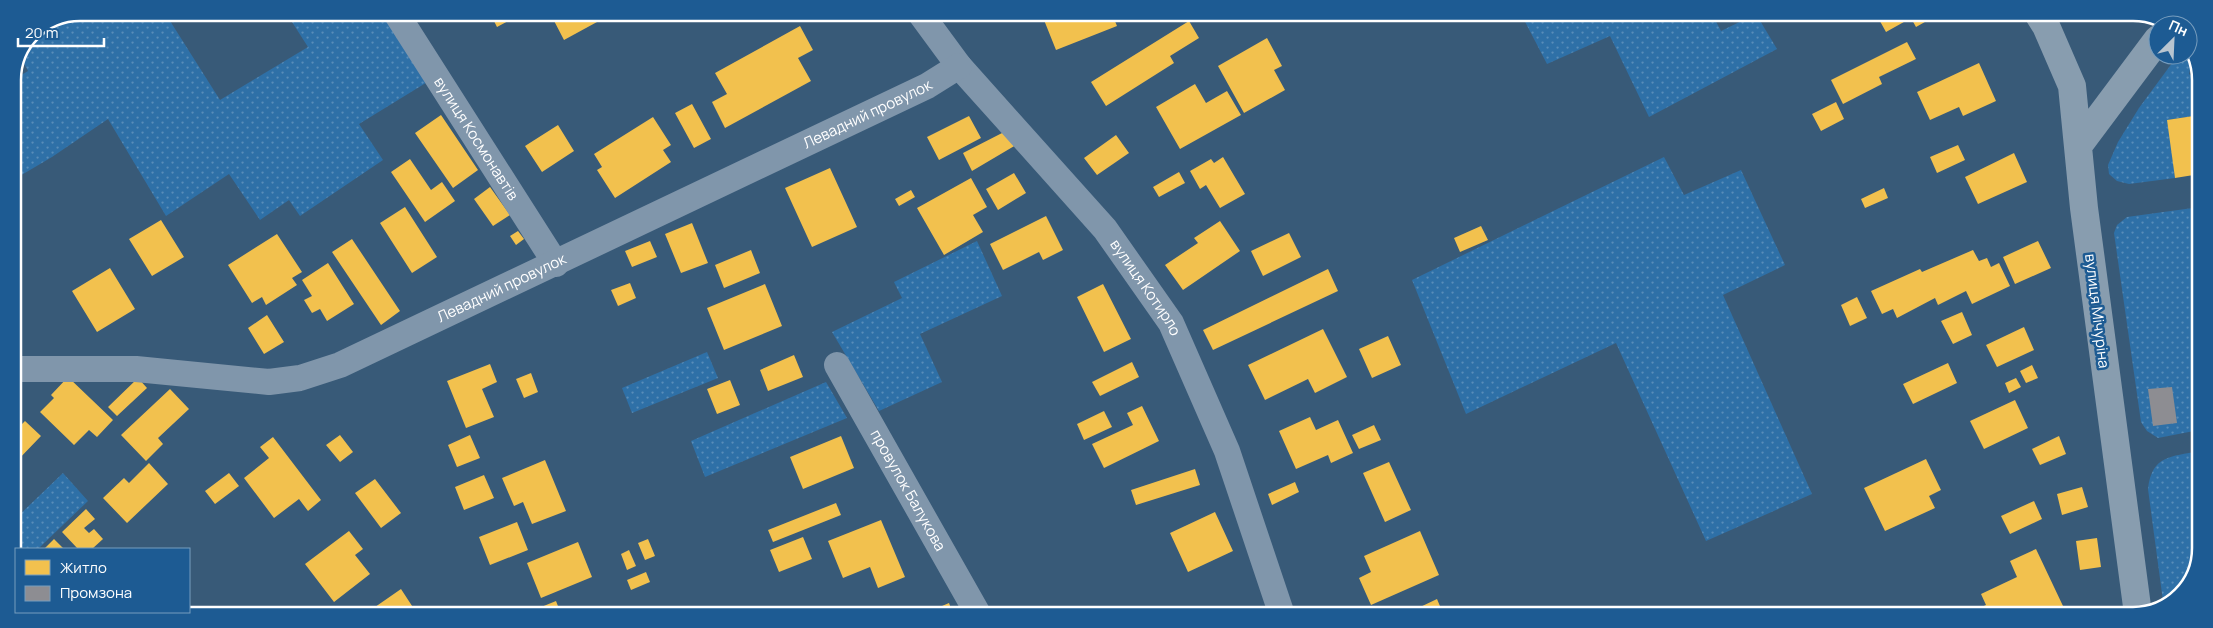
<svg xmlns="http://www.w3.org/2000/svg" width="2213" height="628" font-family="Manrope,sans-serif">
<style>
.grass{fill:url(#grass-dots)}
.homes{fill:#f2c14e}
.industry{fill:#8d8d92}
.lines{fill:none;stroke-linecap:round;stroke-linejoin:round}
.street{stroke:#8096ab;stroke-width:26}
.secondary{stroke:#889daf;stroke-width:28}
.labels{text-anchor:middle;stroke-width:5;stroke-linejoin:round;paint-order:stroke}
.street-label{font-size:15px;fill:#fff;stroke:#1d5b93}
.rim{fill:none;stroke:#fff;stroke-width:2.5}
</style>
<defs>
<pattern id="grass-dots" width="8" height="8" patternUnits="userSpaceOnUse" patternTransform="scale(1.25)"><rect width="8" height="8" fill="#2e70a7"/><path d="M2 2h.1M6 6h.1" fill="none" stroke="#588db9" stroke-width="1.8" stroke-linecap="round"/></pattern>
</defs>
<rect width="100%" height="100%" fill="#385a78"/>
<path class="grass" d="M80 13H165L220 100 308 47 292 22 310 13H386L429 81 359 124 383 160 300 216 289 200 260 220 229 174 166 216 108 119 52 157 13 180V80L28 71 21 58 32 32 52 24 54 27Z
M1521 14H1712L1721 31 1756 14 1777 49 1649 117 1610 36 1547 64Z
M2188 45 2193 57 2189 74 2195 79 2200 81V115L2168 120 2175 178 2129 184 2117 181 2109 174 2108 165 2118 142 2139 108 2178 55H2188Z
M1664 157 1684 195 1741 170 1785 265 1723 295 1812 494 1706 541 1616 343 1466 414 1412 280Z
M2200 207 2199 289 2191 291 2199 348V430L2158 438 2147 431 2141 422 2114 233 2117 225 2127 217Z
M977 241 1002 296 920 334 942 382 879 411 832 332 902 298 894 282Z
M707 352 718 378 632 413 622 388Z
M826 382 847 418 705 477 691 441Z
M2199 451 2198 565 2175 600 2163 601 2148 489C2152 455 2171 457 2199 451Z
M63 473 88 501 38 549H16V562L13 553V521Z"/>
<path class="homes" d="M490 13H523L497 27Z
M555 13H592L597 22 564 40 551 15Z
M733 13H748L736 20Z
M1060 14H1112L1117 26 1056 50 1044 20Z
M1876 14H1939L1916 27 1911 18 1886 32Z
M1189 21 1199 38 1170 56 1174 63 1106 106 1091 82Z
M800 26 813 50 798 58 811 81 725 128 712 102 727 94 715 73Z
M1267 38 1282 66 1274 70 1285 90 1244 113 1218 66Z
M1907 42 1916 59 1879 77 1882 84 1843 104 1831 80Z
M1979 63 1996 101 1963 116 1959 107 1930 120 1917 92Z
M1195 84 1206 103 1227 91 1241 115 1180 149 1156 107Z
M1836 102 1844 119 1821 131 1812 114Z
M692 104 711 139 694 148 675 113Z
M441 115 478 170 453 188 415 133Z
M2200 115V174L2175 178 2167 120Z
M969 116 981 138 939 160 927 137Z
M653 117 671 145 663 150 671 162 615 198 597 170 602 167 594 154Z
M558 125 574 151 542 172 525 146Z
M1004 132 1016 145 972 171 963 153Z
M1116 135 1129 153 1097 175 1084 158Z
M1958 145 1965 160 1937 173 1930 157Z
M2014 153 2027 182 1978 204 1965 177Z
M1223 157 1245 194 1220 208 1206 185 1200 189 1190 171 1211 159 1214 163Z
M410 159 431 190 442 182 455 201 425 222 391 172Z
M830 168 857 227 812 247 785 188Z
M1179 172 1185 183 1159 197 1153 187Z
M1014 173 1026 193 998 210 986 189Z
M971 178 987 207 973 215 983 232 944 255 917 208Z
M490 187 510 215 493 226 474 199Z
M1884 188 1888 198 1865 208 1861 199Z
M911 190 915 197 899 206 895 199Z
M405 207 437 257 412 273 380 223Z
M1046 216 1063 250 1043 260 1039 252 1003 270 990 244Z
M161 220 184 257 152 276 129 239Z
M1220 221 1240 251 1183 290 1165 265 1198 243 1194 238Z
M692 223 708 263 681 273 665 234Z
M1481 226 1488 240 1460 252 1454 238Z
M518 231 524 239 516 245 510 236Z
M1289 233 1301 257 1263 276 1251 251Z
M277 234 302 272 292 278 297 285 266 305 262 297 252 303 228 265Z
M352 239 400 311 381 325 332 252Z
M650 241 657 257 632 267 625 251Z
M2038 241 2051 268 2015 284 2003 257Z
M751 250 760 273 724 288 715 265Z
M1973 250 1979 261 1987 258 1991 267 1999 263 2010 286 1972 304 1966 291 1938 305 1935 298 1897 318 1893 309 1882 314 1871 291 1920 269 1922 272Z
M328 263 354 304 327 321 320 309 312 313 304 300 312 296 302 280Z
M110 268 135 309 97 332 72 291Z
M1328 269 1338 291 1213 350 1203 330Z
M630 283 636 298 618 306 611 290Z
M765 284 782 326 724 350 707 308Z
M1103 284 1131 339 1104 352 1077 297Z
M1857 297 1867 318 1850 326 1841 305Z
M1962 312 1972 335 1953 344 1941 321Z
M267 315 284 342 264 354 248 328Z
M2024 327 2034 350 1997 367 1986 345Z
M1323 329 1347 377 1315 393 1308 379 1265 400 1248 365Z
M1388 336 1401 365 1372 378 1359 349Z
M794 355 803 377 768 391 760 370Z
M1132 362 1139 377 1100 396 1092 382Z
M1948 363 1957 383 1913 404 1903 384Z
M490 364 497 382 482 389 494 417 466 428 447 381Z
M2032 365 2038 378 2026 383 2020 371Z
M531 373 538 392 524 398 516 379Z
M68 377 113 420 97 437 89 430 74 445 40 412 54 398 51 395Z
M138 378 147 388 117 416 108 407Z
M2016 378 2021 387 2009 393 2005 383Z
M730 380 740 405 717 414 707 389Z
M170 389 189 409 158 438 163 444 146 461 121 435Z
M2015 400 2028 428 1984 449 1970 421Z
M1142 406 1159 441 1104 468 1092 444 1133 425 1127 413Z
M1104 411 1112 427 1084 440 1077 424Z
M1310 417 1316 430 1338 420 1353 453 1331 463 1328 455 1296 469 1279 431Z
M25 421 41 436 15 463 13 460V433Z
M1374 425 1381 440 1359 449 1352 435Z
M340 435 353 452 340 462 326 445Z
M470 435 480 458 457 467 448 445Z
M841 436 854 468 803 489 790 457Z
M2059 436 2066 454 2040 465 2032 449Z
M273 437 321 500 308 511 299 499 274 518 244 478 269 458 260 447Z
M1926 459 1941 490 1929 496 1935 508 1885 531 1864 488Z
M545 460 566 511 532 524 523 502 514 506 502 478Z
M1389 462 1411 510 1385 522 1363 473Z
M149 463 168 484 127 523 103 498 124 478 129 483Z
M1195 469 1200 485 1136 505 1131 490Z
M229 473 239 486 215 504 205 491Z
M484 475 494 498 464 510 455 487Z
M375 479 401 513 381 528 355 493Z
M1295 482 1299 492 1272 505 1268 494Z
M2082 487 2088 507 2062 515 2057 494Z
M2034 501 2042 519 2010 534 2001 516Z
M836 503 841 515 773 542 768 530Z
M86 509 95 519 84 528 89 533 94 529 103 539 92 549H78L62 532Z
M1215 512 1233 551 1188 572 1170 533Z
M881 520 905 577 878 588 870 567 843 578 828 541Z
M517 522 528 550 490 565 479 537Z
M349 531 363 549 355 555 370 574 334 602 305 564Z
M1420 531 1439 575 1371 605 1359 578 1371 572 1364 556Z
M803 537 812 559 779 572 770 550Z
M2097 538 2101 567 2080 570 2076 541Z
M54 539 64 549H44Z
M648 539 655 556 645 560 638 543Z
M578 542 592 577 541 598 527 563Z
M2036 549 2063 606 2043 615H1975L1973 611 1986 605 1981 594 2017 577 2010 561Z
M629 550 636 566 627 570 621 554Z
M646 572 650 582 631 590 627 580Z
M401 589 416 612 413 614H365Z
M1437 599 1442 611 1433 615H1418L1416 609Z
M556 601 561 614H524Z
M949 603 953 614H929L928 612Z"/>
<path class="industry" d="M2172 387 2177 423 2153 426 2148 389Z"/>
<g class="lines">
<g class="street">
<path id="s1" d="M396 13 556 264"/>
<path id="s2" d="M920 13 959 66 1105 229 1171 323 1227 451 1282 615"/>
<path id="s3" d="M837 365 978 614"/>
<path id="s4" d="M13 369H136L269 382 300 378 340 365 927 86 959 66"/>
</g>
<path class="secondary" d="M2039 15 2046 26 2072 86 2084 208 2138 614
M2078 146 2158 39"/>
</g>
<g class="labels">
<g class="street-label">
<text dy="5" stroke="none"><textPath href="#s4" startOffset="914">Левадний провулок</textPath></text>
<text dy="5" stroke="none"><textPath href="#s1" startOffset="149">вулиця Космонавтів</textPath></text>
<text dy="5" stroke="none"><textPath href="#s2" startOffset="356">вулиця Котирло</textPath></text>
<text dy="5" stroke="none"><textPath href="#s4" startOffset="509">Левадний провулок</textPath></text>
<text transform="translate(2097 311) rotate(83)" y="5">вулиця Мічуріна</text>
<text dy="5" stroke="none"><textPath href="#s3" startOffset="144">провулок Балукова</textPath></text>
</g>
</g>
<path d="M0 0H2213V628H0ZM80 21H2133A59 59 0 0 1 2192 80V548A59 59 0 0 1 2133 607H80A59 59 0 0 1 21 548V80A59 59 0 0 1 80 21Z" fill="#1d5b93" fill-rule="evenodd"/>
<path class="rim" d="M80 21H2133A59 59 0 0 1 2192 80V548A59 59 0 0 1 2133 607H80A59 59 0 0 1 21 548V80A59 59 0 0 1 80 21Z"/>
<rect x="15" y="548" width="175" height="65" fill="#1d5b93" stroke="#779dbe"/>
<rect x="25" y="560" width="25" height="15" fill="#f2c14e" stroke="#779dbe"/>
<text x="60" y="573" font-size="15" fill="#ffffff">Житло</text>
<rect x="25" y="586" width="25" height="15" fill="#8d8d92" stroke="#779dbe"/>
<text x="60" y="598" font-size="15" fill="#ffffff">Промзона</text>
<g transform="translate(2173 40) rotate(24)"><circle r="24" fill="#1d5b93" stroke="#779dbe"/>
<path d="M0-4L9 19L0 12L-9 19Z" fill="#b9c5d0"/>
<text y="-8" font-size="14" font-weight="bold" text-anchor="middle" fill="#ffffff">Пн</text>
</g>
<path d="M18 38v8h86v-8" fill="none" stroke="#ffffff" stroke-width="2.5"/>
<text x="25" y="38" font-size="15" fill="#ffffff" stroke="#1d5b93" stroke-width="4" paint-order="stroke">20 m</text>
</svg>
